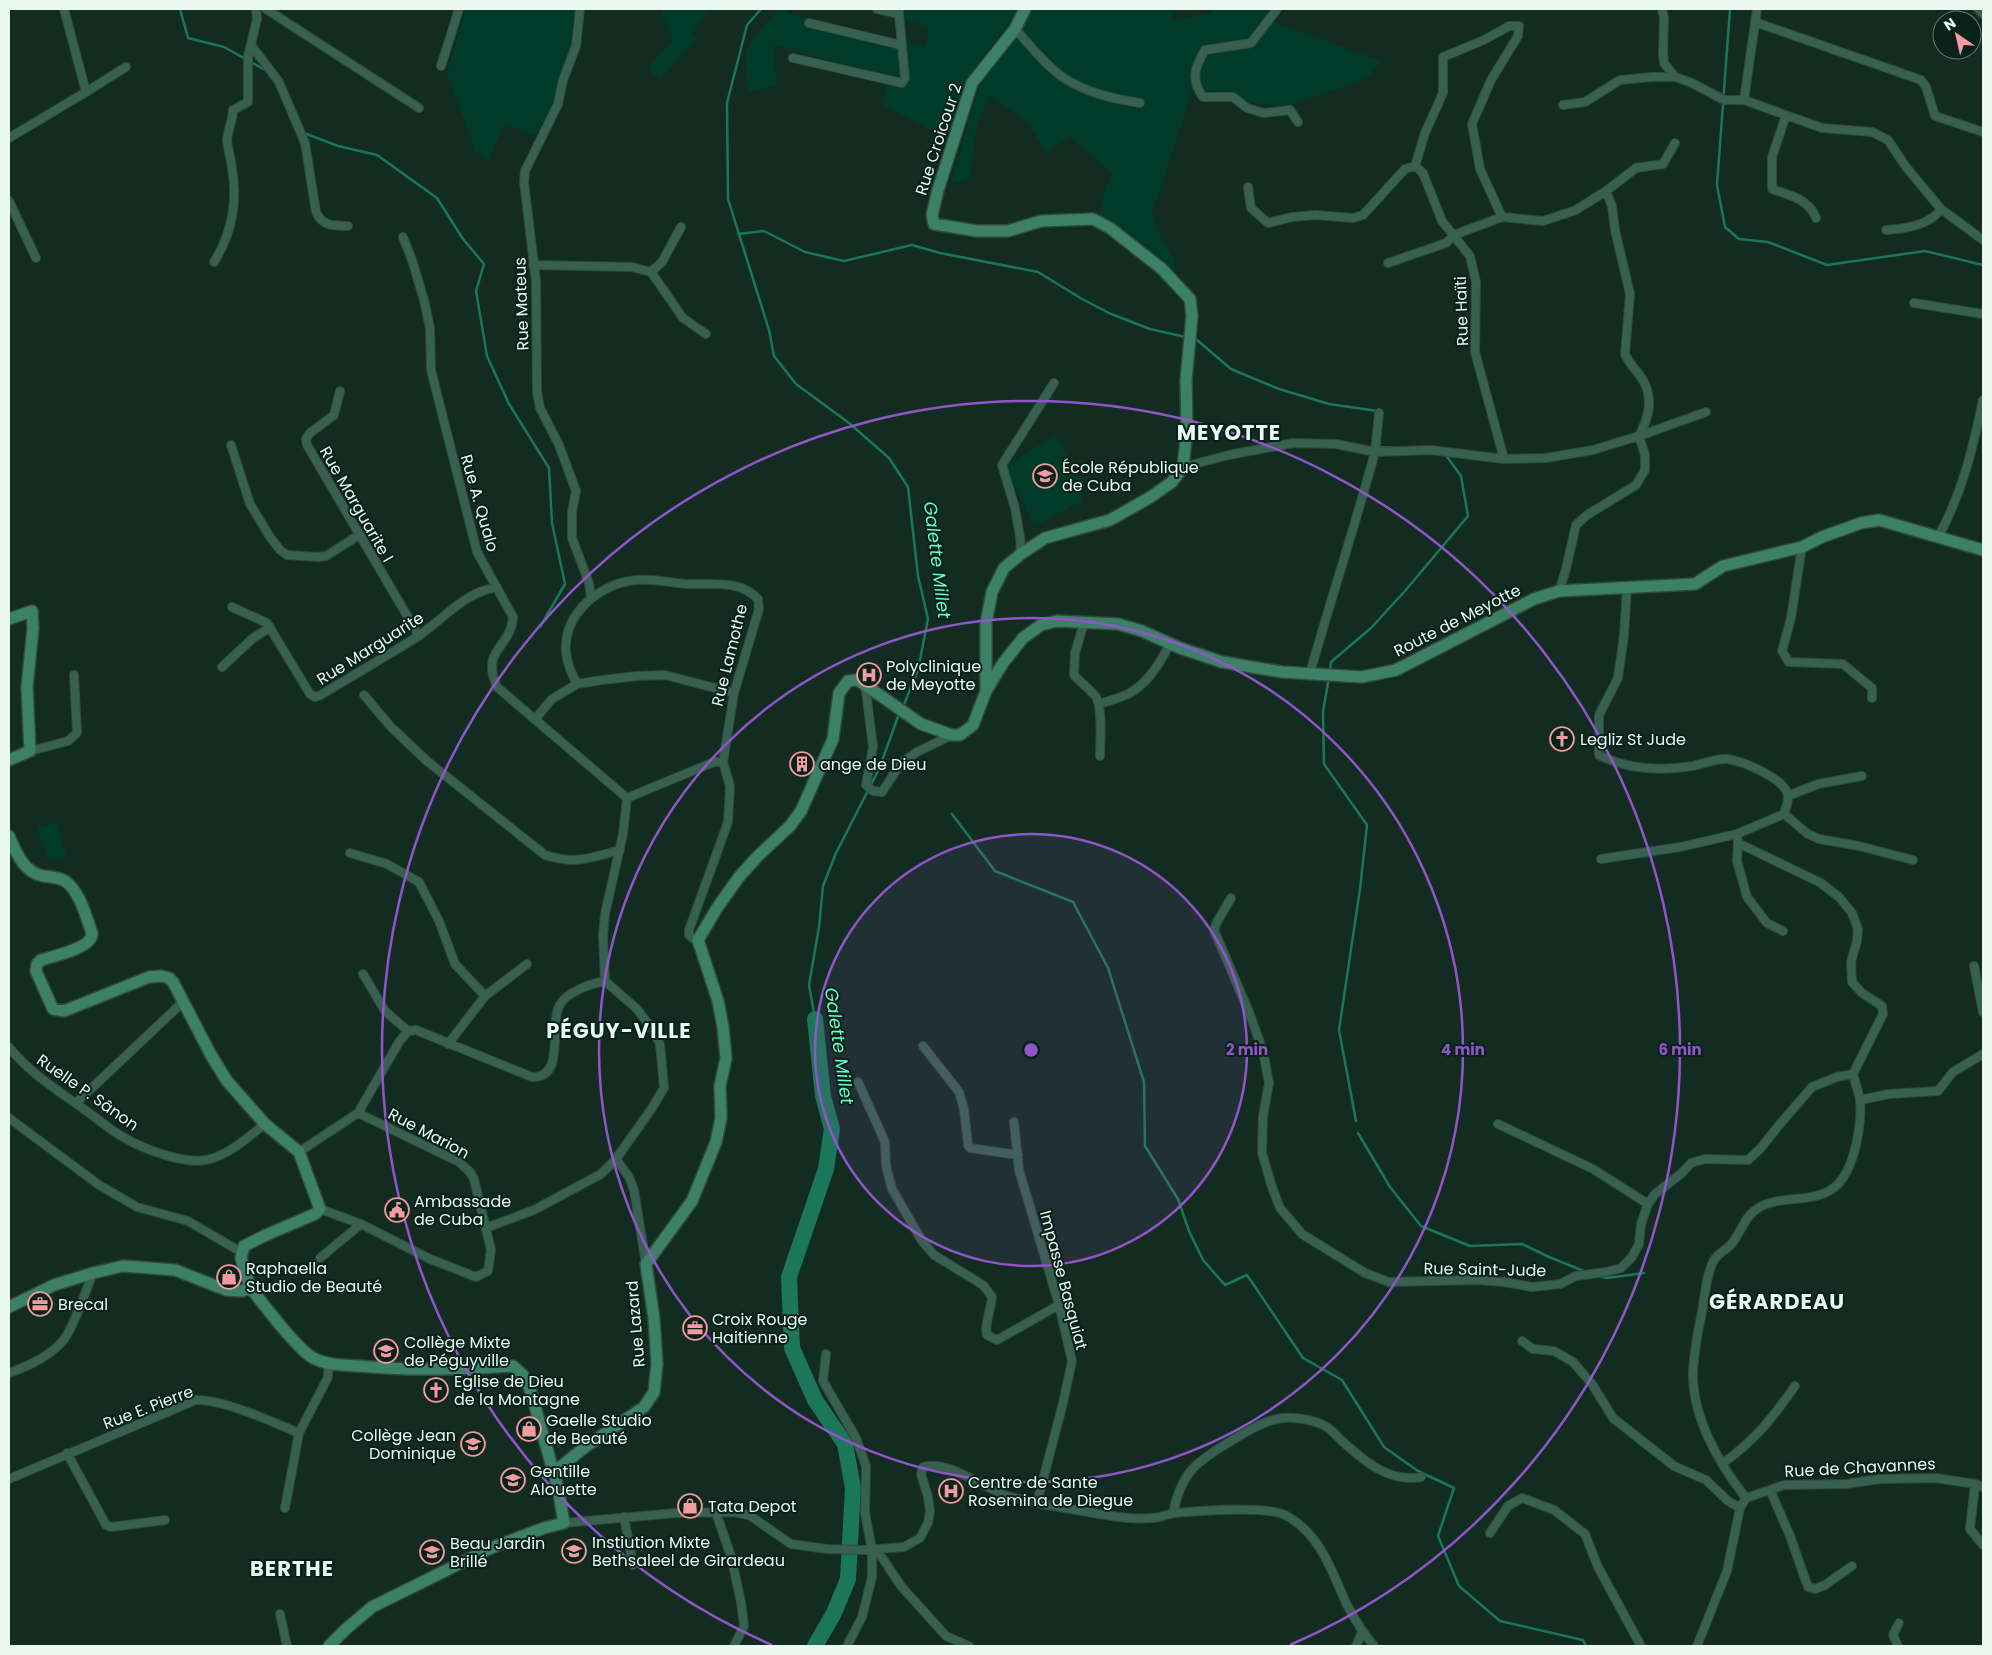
<svg xmlns="http://www.w3.org/2000/svg" width="1992" height="1655" font-family="Poppins,sans-serif">
<style>
.green{fill:#003b29}
.lines{fill:none;stroke-linecap:round;stroke-linejoin:round}
.stream{stroke:#1c7659;stroke-width:2.5}
.river{stroke:#1c7659;stroke-width:16}
.street-casing{stroke:#30493f;stroke-width:10}
.secondary-casing{stroke:#30493f;stroke-width:14}
.street{stroke:#386050;stroke-width:8}
.secondary{stroke:#3d8068;stroke-width:11}
.ring{fill:none;stroke:#9155c9;stroke-width:2.5}
.labels{text-anchor:middle;stroke-width:4;stroke-linejoin:round;paint-order:stroke}
.street-label{font-size:16px;fill:#eaf9f2;stroke:#082219}
.poi-label{font-size:16px;fill:#eaf9f2;stroke:#082219;text-anchor:start}
.water-label{font-size:18px;font-style:italic;fill:#67fcc8;stroke:#082219}
.district-label{font-size:21px;font-weight:bold;letter-spacing:1px;fill:#eaf9f2;stroke:#082219}
.centre{fill:#9155c9;stroke:#082219;stroke-width:2.5}
.ring-label{font-size:15px;text-anchor:middle;font-weight:bold;fill:#9155c9;stroke:#082219;stroke-width:4;stroke-linejoin:round;paint-order:stroke}
</style>
<rect width="100%" height="100%" fill="#122c22"/>
<path class="green" d="M466 9H575L568 65 554 104 535 135 504 124 489 160 476 152 447 73Z
M660 9H709L692 34 697 38 659 80 648 68 673 40Z
M779 9H791L788 13 894 41 926 46 929 27 872 9H1019L965 81 947 138 882 105 888 77 774 45 776 86 748 92 745 54 755 36Z
M1032 9H1173L1171 21 1210 13 1214 9H1270L1265 19 1381 61 1368 77 1346 86 1284 107 1249 102 1231 92 1192 90 1159 194 1151 211 1159 234 1174 260V277L1130 235 1100 217 1103 197 1113 173 1070 137 1046 153 1028 123 990 95 976 127 970 179 951 183 979 87 1023 25Z
M1056 435 1081 483V502L1034 526 1005 466Z
M56 822 67 856 50 862 37 828Z"/>
<g class="lines">
<path class="stream" d="M180 9 188 38 224 47 267 71
M761 9 747 25 727 103 728 199 769 330 774 356 796 384 849 423 889 458 908 487 918 576 928 619 918 670 903 707
M1730 9 1717 185 1725 227 1739 239 1768 242 1827 265 1925 251 1983 265
M304 133 338 146 377 155 437 198 463 239 484 264 476 291 487 356 509 404 549 468 552 523 565 584 540 627
M738 234 764 231 805 252 844 261 912 245 940 253 1038 272 1082 299 1111 314 1150 329 1185 337
M1197 340 1231 369 1279 389 1329 404 1378 411
M1379 445V447L1399 448
M1330 672 1331 662 1371 628 1405 591 1468 516 1461 476 1445 454
M1329 677 1323 712 1324 764 1367 825 1360 889 1339 1030 1356 1121
M952 814 995 871 1073 902 1108 968 1144 1082 1145 1146 1178 1199 1189 1231 1203 1260 1225 1285 1247 1275 1303 1358 1342 1380 1384 1447 1418 1471 1454 1488 1438 1536 1459 1586 1500 1621 1583 1640 1586 1646
M815 1019 809 985 819 927 823 886 836 853 879 769 899 714
M1358 1133 1390 1187 1421 1226 1470 1246 1522 1244 1549 1257 1586 1272
M1598 1276 1607 1278 1644 1273"/>
<path class="river" d="M815 1646 834 1613 848 1579 853 1488 845 1444 815 1400 792 1348 789 1277 826 1169 832 1129 823 1096 815 1019"/>
<g class="street-casing">
<path id="street" d="M64 9 86 92
M266 9 419 108
M580 9 576 46 563 80 558 104 525 171 524 182 536 281 537 392 540 408 559 445 576 491 572 512V538L589 583 591 597
M877 9 899 14V9
M1277 9 1251 43 1205 50C1195 67 1190 79 1203 97H1233L1247 108 1264 113 1290 110 1298 122
M1662 9 1664 18 1663 52 1664 63 1675 77 1692 83 1724 100H1744
M1757 9 1744 100 1822 128 1872 132 1888 140 1906 167 1941 209 1983 240
M1978 9 1983 14
M1755 22 1921 80 1926 87 1935 116 1983 132
M809 23 901 45
M1015 29C1030 45 1045 65 1064 78 1087 93 1114 99 1140 103
M251 45 279 82 305 143 316 212C323 227 333 225 348 226
M793 58 902 83 905 78 899 14
M441 66 459 9
M1563 105 1585 102 1620 80 1652 77H1675
M1786 115 1772 157V189C1789 195 1809 199 1816 218
M9 138 86 92 126 67
M1415 166 1425 133 1443 93V57L1484 40 1509 26H1519L1518 36 1491 80 1472 124 1480 169 1502 217
M1248 187 1251 208 1268 223 1292 217 1315 215 1353 218 1363 215 1405 169 1415 166 1423 173 1442 221 1470 256 1476 282 1475 352 1504 459
M9 201 36 258
M1886 230C1904 229 1930 225 1941 209
M403 237 412 260 424 300 430 328 431 370 477 552 513 617C511 649 480 648 497 687L627 798
M214 262C232 233 238 203 232 168 231 159 228 150 227 141 227 131 233 121 233 110L248 102V57L257 19 256 9
M1388 263 1446 243 1454 235 1502 217 1543 221 1576 210 1606 191 1636 168 1663 164 1675 143
M533 265 632 267 651 272 683 318 706 334
M651 272 662 262 681 227
M1914 303 1983 314
M340 391 334 415 310 433 306 439 307 445 419 636
M1379 413 1375 452 1431 450 1504 459 1546 458 1593 450 1639 436 1706 412
M231 445 250 504 270 537 280 550 287 555 318 557 326 556 359 535
M1183 467 1229 455 1293 443 1336 444 1375 452C1355 526 1331 599 1310 673
M1938 537C1962 494 1973 448 1983 400
M1802 547 1791 618 1782 651 1789 662 1843 664 1872 688V698
M1021 554 1020 537 1015 508 1002 465 1054 383
M1559 591 1566 569 1576 525 1587 515 1636 485 1645 470V455L1639 436C1648 419 1653 402 1645 384 1640 373 1630 366 1625 354L1630 294 1615 230 1612 206 1606 191
M232 607 267 623 310 694 315 697 319 696C352 676 385 657 417 637 445 618 463 593 497 587
M1084 623 1075 653 1074 675C1080 682 1092 691 1096 697 1103 710 1100 741 1100 756
M222 667 252 639 270 627
M862 683 866 691 873 747 866 785 873 791 882 792 901 763 917 752 952 735
M577 684C572 674 567 664 566 652 563 613 601 583 636 580 653 578 670 583 686 584 711 585 739 579 758 599L759 609 734 693 723 762 730 786 728 822 689 930V935L694 939 698 940
M364 695 391 727 427 761 545 855C577 865 589 858 620 850
M1099 704C1109 701 1119 698 1128 694 1148 684 1161 662 1170 643
M536 718 552 699 577 684 602 680 637 676 665 675 734 693
M30 751 68 741 77 733 74 675
M1788 796 1818 784 1862 776
M627 798 714 762H723
M1784 814 1808 834 1819 839 1859 846 1913 860
M1738 843 1737 861 1747 897 1767 923 1783 931
M350 853 387 864 419 882 439 921 455 964 485 996
M1601 859 1680 847 1737 834
M1231 898 1217 922 1214 930 1249 1012 1263 1051 1269 1083 1263 1116 1262 1153 1272 1187 1280 1208 1302 1234 1365 1273 1389 1282 1477 1280 1504 1282 1532 1287 1560 1284 1576 1276 1606 1272 1621 1268 1632 1257 1639 1244 1641 1224 1648 1204 1655 1194 1682 1173 1691 1163 1705 1159 1748 1160 1760 1149 1780 1124 1812 1087 1837 1077 1853 1074 1883 1014 1882 1006 1862 993 1852 982 1851 962 1857 941 1858 929 1852 913 1840 898 1821 883 1738 843 1737 834 1784 814C1786 807 1790 799 1787 792 1780 777 1743 761 1727 759 1717 758 1703 764 1693 766 1661 771 1628 770 1599 755V715L1618 678 1624 635 1627 587
M1974 966 1983 1012
M363 974 385 1011 408 1031
M448 1044 485 996 527 964
M923 1046 959 1092 964 1109 968 1145 970 1148 1018 1155
M9 1047C29 1073 59 1091 85 1110 98 1119 110 1130 123 1137 143 1149 187 1166 210 1159 230 1154 249 1136 265 1124
M858 1082 885 1142 886 1166 892 1189 922 1241 934 1255 983 1285 992 1297C991 1309 984 1325 987 1335L997 1340 1059 1305
M1860 1100 1889 1094 1938 1091 1953 1072 1983 1054
M76 1103 184 1001
M9 1118 99 1185 137 1207 188 1221 241 1252
M1014 1122 1019 1170 1059 1305 1072 1361 1063 1403 1037 1503
M1498 1124 1593 1169 1648 1204
M299 1152 358 1113 399 1042 408 1031 416 1030 532 1077C566 1078 549 1027 559 1006 566 992 590 984 605 981L603 936 605 914 623 834 627 798
M616 1159 629 1177 634 1190 646 1264
M320 1209 361 1224 430 1259 476 1277 488 1271 491 1250 474 1179 470 1172 459 1162 358 1113
M486 1228 534 1210 601 1174 616 1159 652 1108 664 1088 660 1044 653 1030 637 1009 605 981
M320 1258 361 1224
M1522 1341 1533 1349 1554 1351 1573 1362 1592 1384 1613 1418 1674 1466 1706 1480 1728 1501 1740 1508
M826 1354 823 1381 856 1438 866 1466 865 1513 872 1550V1577L862 1617 847 1646
M9 1373C27 1367 54 1354 65 1338 75 1324 86 1290 93 1273
M67 1453 106 1525 111 1527 165 1520
M1722 1464C1755 1440 1772 1419 1795 1386
M9 1479 196 1400C222 1399 273 1422 299 1433
M1975 1484 1970 1529 1983 1545
M1770 1490 1790 1536 1808 1587 1815 1589 1825 1585 1852 1566
M1746 1498C1719 1464 1692 1417 1693 1372 1694 1352 1698 1331 1702 1312 1705 1295 1706 1275 1714 1260 1718 1253 1728 1249 1733 1242 1743 1229 1744 1216 1760 1207 1783 1194 1820 1205 1839 1183 1855 1165 1862 1124 1860 1100 1859 1092 1855 1083 1853 1074
M285 1508 299 1433 328 1377V1363
M716 1513 731 1556 741 1602 744 1626 734 1646
M1173 1513C1181 1475 1193 1464 1226 1444 1241 1435 1259 1423 1277 1419 1290 1416 1313 1419 1325 1426 1331 1429 1337 1436 1342 1441 1364 1461 1389 1483 1421 1477
M624 1517 633 1565
M564 1523 676 1513 734 1512 749 1515 791 1544 827 1549 863 1550 904 1547 920 1538 928 1523 930 1511 928 1497 921 1474 923 1467C949 1459 985 1490 1011 1497 1034 1503 1058 1507 1082 1511 1105 1515 1129 1520 1153 1518 1160 1518 1167 1514 1175 1513 1199 1511 1268 1505 1287 1516 1321 1535 1332 1572 1347 1605 1355 1620 1363 1633 1374 1646
M1490 1533 1508 1506 1522 1498 1554 1510 1585 1534 1598 1567 1641 1646
M877 1550 901 1586 946 1636 969 1646
M280 1614 287 1646
M1356 1646 1362 1632
M1697 1646 1727 1571 1740 1508 1746 1498 1784 1485 1846 1484 1880 1479 1936 1478 1975 1484 1983 1487
M1898 1646 1893 1635 1899 1623"/>
</g>
<g class="secondary-casing">
<path id="secondary" d="M9 619 32 611 33 628 27 687 30 751 9 760
M986 691V623L992 592 1004 568 1021 554 1045 538 1110 520 1149 498 1172 482 1183 467 1187 430 1186 380 1192 316 1190 299 1162 269 1110 228 1093 219 1041 221 1008 231H977L934 224 932 215 938 190 972 83 1015 29 1025 9
M9 836C16 852 23 872 43 876 51 877 58 877 65 881 80 891 86 917 92 933 93 948 54 956 41 960L37 964 36 971 53 1009 64 1011 149 977 161 976 169 978 173 982 211 1055 227 1081 265 1124 299 1152 320 1209 315 1214 266 1235 244 1246 241 1258 250 1287 242 1291 226 1290 175 1270 123 1266 93 1273 54 1285 9 1307
M250 1287C263 1304 297 1349 313 1358 327 1365 343 1365 358 1366 410 1371 461 1369 513 1366L523 1375 530 1389 558 1488 564 1523 544 1528 491 1548 372 1607 346 1629 329 1646
M553 1473 585 1447 644 1407 654 1392 657 1364 654 1319 646 1264 692 1201 716 1142 721 1118 720 1086 726 1058 723 1027 718 1001 698 940 717 908 739 877 758 856 790 826 801 811 833 739 839 693 848 681 856 680 861 682 921 724 952 735H960L973 725 986 691 1003 663 1023 638 1041 625 1057 621 1118 624 1142 631 1180 648 1222 662 1282 672 1362 677 1396 670 1534 599 1559 591 1695 584 1723 566 1802 547 1822 537 1861 523 1879 520 1983 550"/>
</g>
<use href="#street" class="street"/>
<use href="#secondary" class="secondary"/>
</g>
<circle cx="1031" cy="1050" r="216" fill="#9155c9" fill-opacity=".12"/>
<g class="ring">
<circle cx="1031" cy="1050" r="216"/>
<circle cx="1031" cy="1050" r="432"/>
<path d="M772 1645A649 649 0 1 1 1290 1645"/>
</g>
<defs>
<g id="school-ring" transform="scale(1.25)"><circle r="9.5" fill="#082219" stroke="#f59b9f" stroke-width="1.5"/><path d="M0-5L7-2L0 1L-7-2ZM-4 1L0 2.5L4 1V4Q0 6-4 4Z" fill="#f59b9f"/></g>
<g id="hospital-ring" transform="scale(1.25)"><circle r="9.5" fill="#082219" stroke="#f59b9f" stroke-width="1.5"/><path d="M-5-5h3v3.5h4V-5h3V5h-3V1.5h-4V5h-3Z" fill="#f59b9f"/></g>
<g id="church-ring" transform="scale(1.25)"><circle r="9.5" fill="#082219" stroke="#f59b9f" stroke-width="1.5"/><path d="M-1.2-6h2.4v3.5h3.3v2.4h-3.3V6h-2.4V-.1h-3.3v-2.4h3.3Z" fill="#f59b9f"/></g>
<g id="building-ring" transform="scale(1.25)"><circle r="9.5" fill="#082219" stroke="#f59b9f" stroke-width="1.5"/><path d="M-4-6H4V6H1V3H-1V6H-4ZM-2.5-4.3h1.7v1.8h-1.7ZM.8-4.3h1.7v1.8H.8ZM-2.5-1h1.7V.8h-1.7ZM.8-1h1.7V.8H.8Z" fill="#f59b9f"/></g>
<g id="civic-ring" transform="scale(1.25)"><circle r="9.5" fill="#082219" stroke="#f59b9f" stroke-width="1.5"/><path d="M-.6-6.5H3V-4.5H.6V-3L4-1V1h2V6H-6V1h2V-1L-.6-3ZM-1.2 2.5V6h2.4V2.5Z" fill="#f59b9f"/></g>
<g id="shop-ring" transform="scale(1.25)"><circle r="9.5" fill="#082219" stroke="#f59b9f" stroke-width="1.5"/><path d="M-5-2.5h2.3a2.7 3.5 0 0 1 5.4 0H5L5.5 6h-11ZM-1.5-2.5h3a1.5 2.3 0 0 0-3 0Z" fill="#f59b9f"/></g>
<g id="office-ring" transform="scale(1.25)"><circle r="9.5" fill="#082219" stroke="#f59b9f" stroke-width="1.5"/><path d="M-6-3h4V-5.5h4V-3h4V5H-6ZM-1-4.5V-3h2v-1.5ZM-6 0V1H6V0Z" fill="#f59b9f"/></g>
<g id="university-ring" transform="scale(1.25)"><circle r="9.5" fill="#082219" stroke="#f59b9f" stroke-width="1.5"/><path d="M0-5L7-2L0 1L-7-2ZM-4 1L0 2.5L4 1V4Q0 6-4 4Z" fill="#f59b9f"/></g>
</defs>
<g fill-rule="evenodd">
<use href="#school-ring" x="1045" y="476"/>
<use href="#hospital-ring" x="869" y="675"/>
<use href="#church-ring" x="1562" y="739"/>
<use href="#building-ring" x="802" y="764"/>
<use href="#civic-ring" x="397" y="1210"/>
<use href="#shop-ring" x="229" y="1277"/>
<use href="#office-ring" x="40" y="1304"/>
<use href="#office-ring" x="695" y="1328"/>
<use href="#school-ring" x="386" y="1351"/>
<use href="#church-ring" x="436" y="1390"/>
<use href="#shop-ring" x="529" y="1429"/>
<use href="#school-ring" x="473" y="1444"/>
<use href="#school-ring" x="513" y="1480"/>
<use href="#hospital-ring" x="951" y="1491"/>
<use href="#shop-ring" x="690" y="1506"/>
<use href="#university-ring" x="574" y="1551"/>
<use href="#school-ring" x="432" y="1552"/>
</g>
<g class="labels">
<g class="street-label">
<text transform="translate(938 139) rotate(-72)" y="6">Rue Croicour 2</text>
<text transform="translate(521 304) rotate(-92)" y="6">Rue Mateus</text>
<text transform="translate(1461 311) rotate(-92)" y="6">Rue Haïti</text>
<text transform="translate(480 503) rotate(74)" y="6">Rue A. Qualo</text>
<text transform="translate(357 504) rotate(60)" y="6">Rue Marguarite I</text>
<text transform="translate(1457 620) rotate(-27)" y="6">Route de Meyotte</text>
<text transform="translate(370 648) rotate(-32)" y="6">Rue Marguarite</text>
<text transform="translate(729 655) rotate(-76)" y="6">Rue Lamothe</text>
<text transform="translate(88 1092) rotate(35)" y="6">Ruelle P. Sânon</text>
<text transform="translate(429 1133) rotate(28)" y="6">Rue Marion</text>
<text transform="translate(1485 1269) rotate(1)" y="6">Rue Saint-Jude</text>
<text transform="translate(1064 1280) rotate(75)" y="6">Impasse Basquiat</text>
<text transform="translate(635 1324) rotate(-95)" y="6">Rue Lazard</text>
<text transform="translate(148 1407) rotate(-21)" y="6">Rue E. Pierre</text>
<text transform="translate(1860 1467) rotate(-3)" y="6">Rue de Chavannes</text>
</g>
<g class="poi-label">
<text x="1062" y="473">École République<tspan x="1062" dy="18">de Cuba</tspan></text>
<text x="886" y="672">Polyclinique<tspan x="886" dy="18">de Meyotte</tspan></text>
<text x="1580" y="745">Legliz St Jude</text>
<text x="820" y="770">ange de Dieu</text>
<text x="414" y="1207">Ambassade<tspan x="414" dy="18">de Cuba</tspan></text>
<text x="246" y="1274">Raphaella<tspan x="246" dy="18">Studio de Beauté</tspan></text>
<text x="58" y="1310">Brecal</text>
<text x="712" y="1325">Croix Rouge<tspan x="712" dy="18">Haitienne</tspan></text>
<text x="404" y="1348">Collège Mixte<tspan x="404" dy="18">de Péguyville</tspan></text>
<text x="454" y="1387">Eglise de Dieu<tspan x="454" dy="18">de la Montagne</tspan></text>
<text x="546" y="1426">Gaelle Studio<tspan x="546" dy="18">de Beauté</tspan></text>
<text x="456" y="1441" text-anchor="end">Collège Jean<tspan x="456" dy="18">Dominique</tspan></text>
<text x="530" y="1477">Gentille<tspan x="530" dy="18">Alouette</tspan></text>
<text x="968" y="1488">Centre de Sante<tspan x="968" dy="18">Rosemina de Diegue</tspan></text>
<text x="708" y="1512">Tata Depot</text>
<text x="592" y="1548">Instiution Mixte<tspan x="592" dy="18">Bethsaleel de Girardeau</tspan></text>
<text x="450" y="1549">Beau Jardin<tspan x="450" dy="18">Brillé</tspan></text>
</g>
<g class="water-label">
<text transform="translate(937 560) rotate(83)" y="6">Galette Millet</text>
<text transform="translate(839 1046) rotate(82)" y="6">Galette Millet</text>
</g>
<g class="district-label">
<text x="1229" y="440">MEYOTTE</text>
<text x="619" y="1038">PÉGUY-VILLE</text>
<text x="1777" y="1309">GÉRARDEAU</text>
<text x="292" y="1576">BERTHE</text>
</g>
</g>
<circle cx="1031" cy="1050" r="8" class="centre"/>
<g class="ring-label">
<text x="1247" y="1055">2 min</text>
<text x="1463" y="1055">4 min</text>
<text x="1680" y="1055">6 min</text>
</g>
<rect width="1992" height="1655" fill="none" stroke="#eaf9f2" stroke-width="20"/>
<g transform="translate(1957 35) rotate(326)"><circle r="24" fill="#082219" stroke="#627870"/>
<path d="M0-4L9 19L0 12L-9 19Z" fill="#f59b9f"/>
<text y="-8" font-size="14" font-weight="bold" text-anchor="middle" fill="#eaf9f2">N</text>
</g>
</svg>
